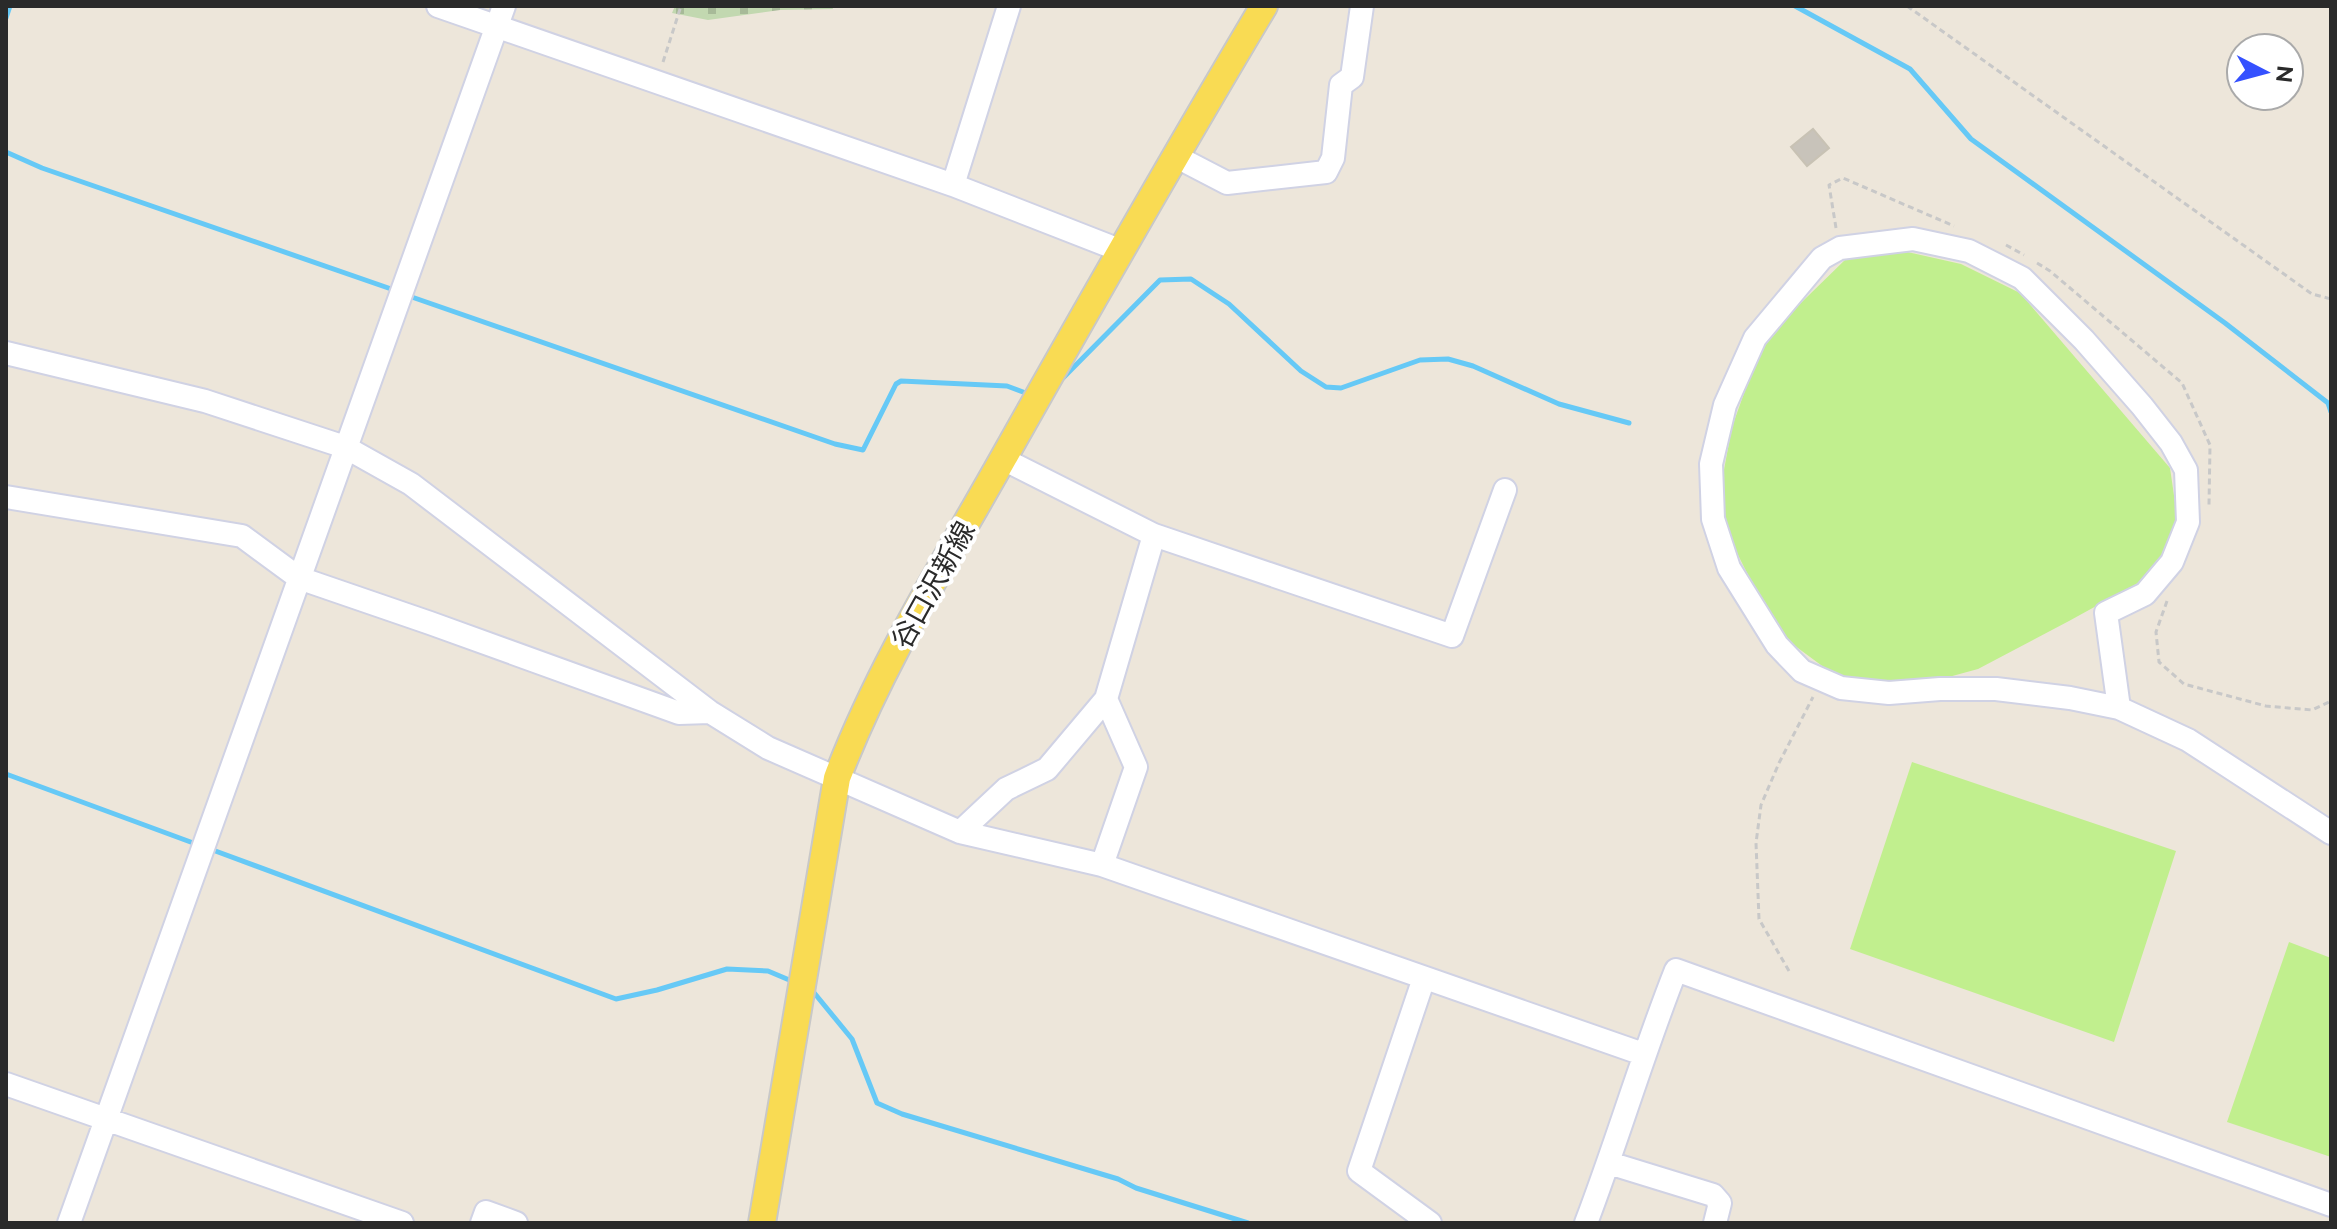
<svg xmlns="http://www.w3.org/2000/svg" width="2337" height="1229" font-family="Raleway,'Noto Sans JP',sans-serif">
<style>
.cemetery{fill:url(#cemetery-stones)}
.pitch{fill:#c1ef8e}
.lines{fill:none;stroke-linecap:round;stroke-linejoin:round}
.stream{stroke:#66c9f6;stroke-width:5}
.building{fill:#c8c3ba;stroke:#c8c2b4;stroke-width:2}
.minor-casing{stroke:#d0d2e4;stroke-width:26}
.major-casing{stroke:#c8c8c8;stroke-width:30}
.path{stroke:#c8c8c8;stroke-width:3;stroke-dasharray:6 4;stroke-linecap:butt}
.minor{stroke:#fff;stroke-width:22}
.major{stroke:#f9db53;stroke-width:26}
.labels{text-anchor:middle;stroke-width:8;stroke-linejoin:round;paint-order:stroke}
.street-label{font-size:28px;fill:#2a2a2a;stroke:#fff}
</style>
<defs>
<pattern id="cemetery-stones" width="16" height="16" patternUnits="userSpaceOnUse" patternTransform="scale(2)"><rect width="16" height="16" fill="#c2d8b0"/><path d="M2 7V4a2 2 0 0 1 4 0v3zM10 15v-3a2 2 0 0 1 4 0v3z" fill="#a7ba98"/></pattern>
</defs>
<rect width="100%" height="100%" fill="#ede6da"/>
<path class="cemetery" d="M675 6H832L833 9 780 10 708 20 672 13Z"/>
<path class="pitch" d="M1903 251 1961 264 2020 293 2170 468 2177 516 2162 558 2138 583 2069 621 1978 669 1945 678 1872 685 1829 671 1787 640 1752 583 1725 529 1723 475 1732 427 1763 340 1847 258Z
M1912 762 2176 851 2114 1042 1850 949Z
M2289 942 2331 958V1157L2227 1122Z"/>
<g class="lines">
<path class="stream" d="M1795 6 1910 69 1971 139 2225 323 2328 403 2331 412
M6 18 10 6
M6 152 42 168 397 291
M406 295 835 444 863 450 896 384 901 381 1007 386 1031 395
M1063 378 1160 280 1191 279 1229 304 1301 371 1326 387 1341 388 1420 360 1448 359 1473 366 1559 404 1629 423
M6 774 196 844
M210 849 616 999 657 990 727 969 768 971 794 982
M811 989 852 1039 877 1103 902 1114 1118 1179 1136 1188 1248 1223"/>
</g>
<path class="building" d="M1813 129 1829 148 1807 166 1791 147Z"/>
<g class="lines">
<g class="minor-casing">
<path id="minor" d="M438 6 953 185 1122 251
M1175 156 1227 183 1326 172 1333 158 1341 85 1352 77 1362 6
M953 185 1009 6
M1913 239 1969 251 2022 278 2084 340 2142 406 2171 443 2186 470 2188 522 2172 562 2145 594 2106 613 2119 708 2070 698 1996 689H1940L1889 693 1841 688 1802 671 1777 645 1729 568 1713 519 1711 464 1725 405 1755 338 1822 258 1840 248Z
M6 353 205 401 345 447 411 484 710 712 768 748 960 832 1102 865 1643 1054
M1003 459 1154 535 1452 636 1505 490
M6 497 242 536 299 578 430 623 679 713 710 712
M2119 708 2188 740 2331 833
M960 832 1006 789 1047 769 1106 699
M1102 865 1136 767 1106 699 1154 535
M1424 978 1359 1171 1430 1223
M6 1084 402 1223
M1609 1163 1713 1195 1720 1203 1715 1223
M69 1223 504 6
M482 1223 486 1212 516 1223
M1586 1223C1618 1139 1643 1053 1676 970L2331 1205"/>
</g>
<g class="major-casing">
<path id="major" d="M762 1223 837 778C880 665 945 562 1004 457 1089 306 1175 155 1264 6"/>
</g>
<path class="path" d="M1907 6 2312 294 2331 299
M663 62 681 6
M1836 228 1829 185 1843 178 1954 226
M2006 245 2024 255
M2037 263 2050 271 2182 383 2210 445 2209 505
M2167 601 2156 632 2159 662 2184 684 2266 706 2312 710 2331 701
M1789 971 1759 919 1756 843 1761 805 1779 763 1813 697"/>
<use href="#minor" class="minor"/>
<use href="#major" class="major"/>
</g>
<g class="labels">
<g class="street-label">
<text transform="translate(933 585) rotate(-61)" y="10">谷口沢新線</text>
</g>
</g>
<rect width="2337" height="1229" fill="none" stroke="#2a2a2a" stroke-width="16"/>
<g transform="translate(2265 72) rotate(96)"><circle r="38" fill="#ffffff" stroke="#aaaaaa" stroke-width="2"/>
<path d="M0-6L14 30L0 20L-14 30Z" fill="#3551ff"/>
<text y="-12" font-size="22" font-weight="bold" text-anchor="middle" fill="#2a2a2a">N</text>
</g>
</svg>
